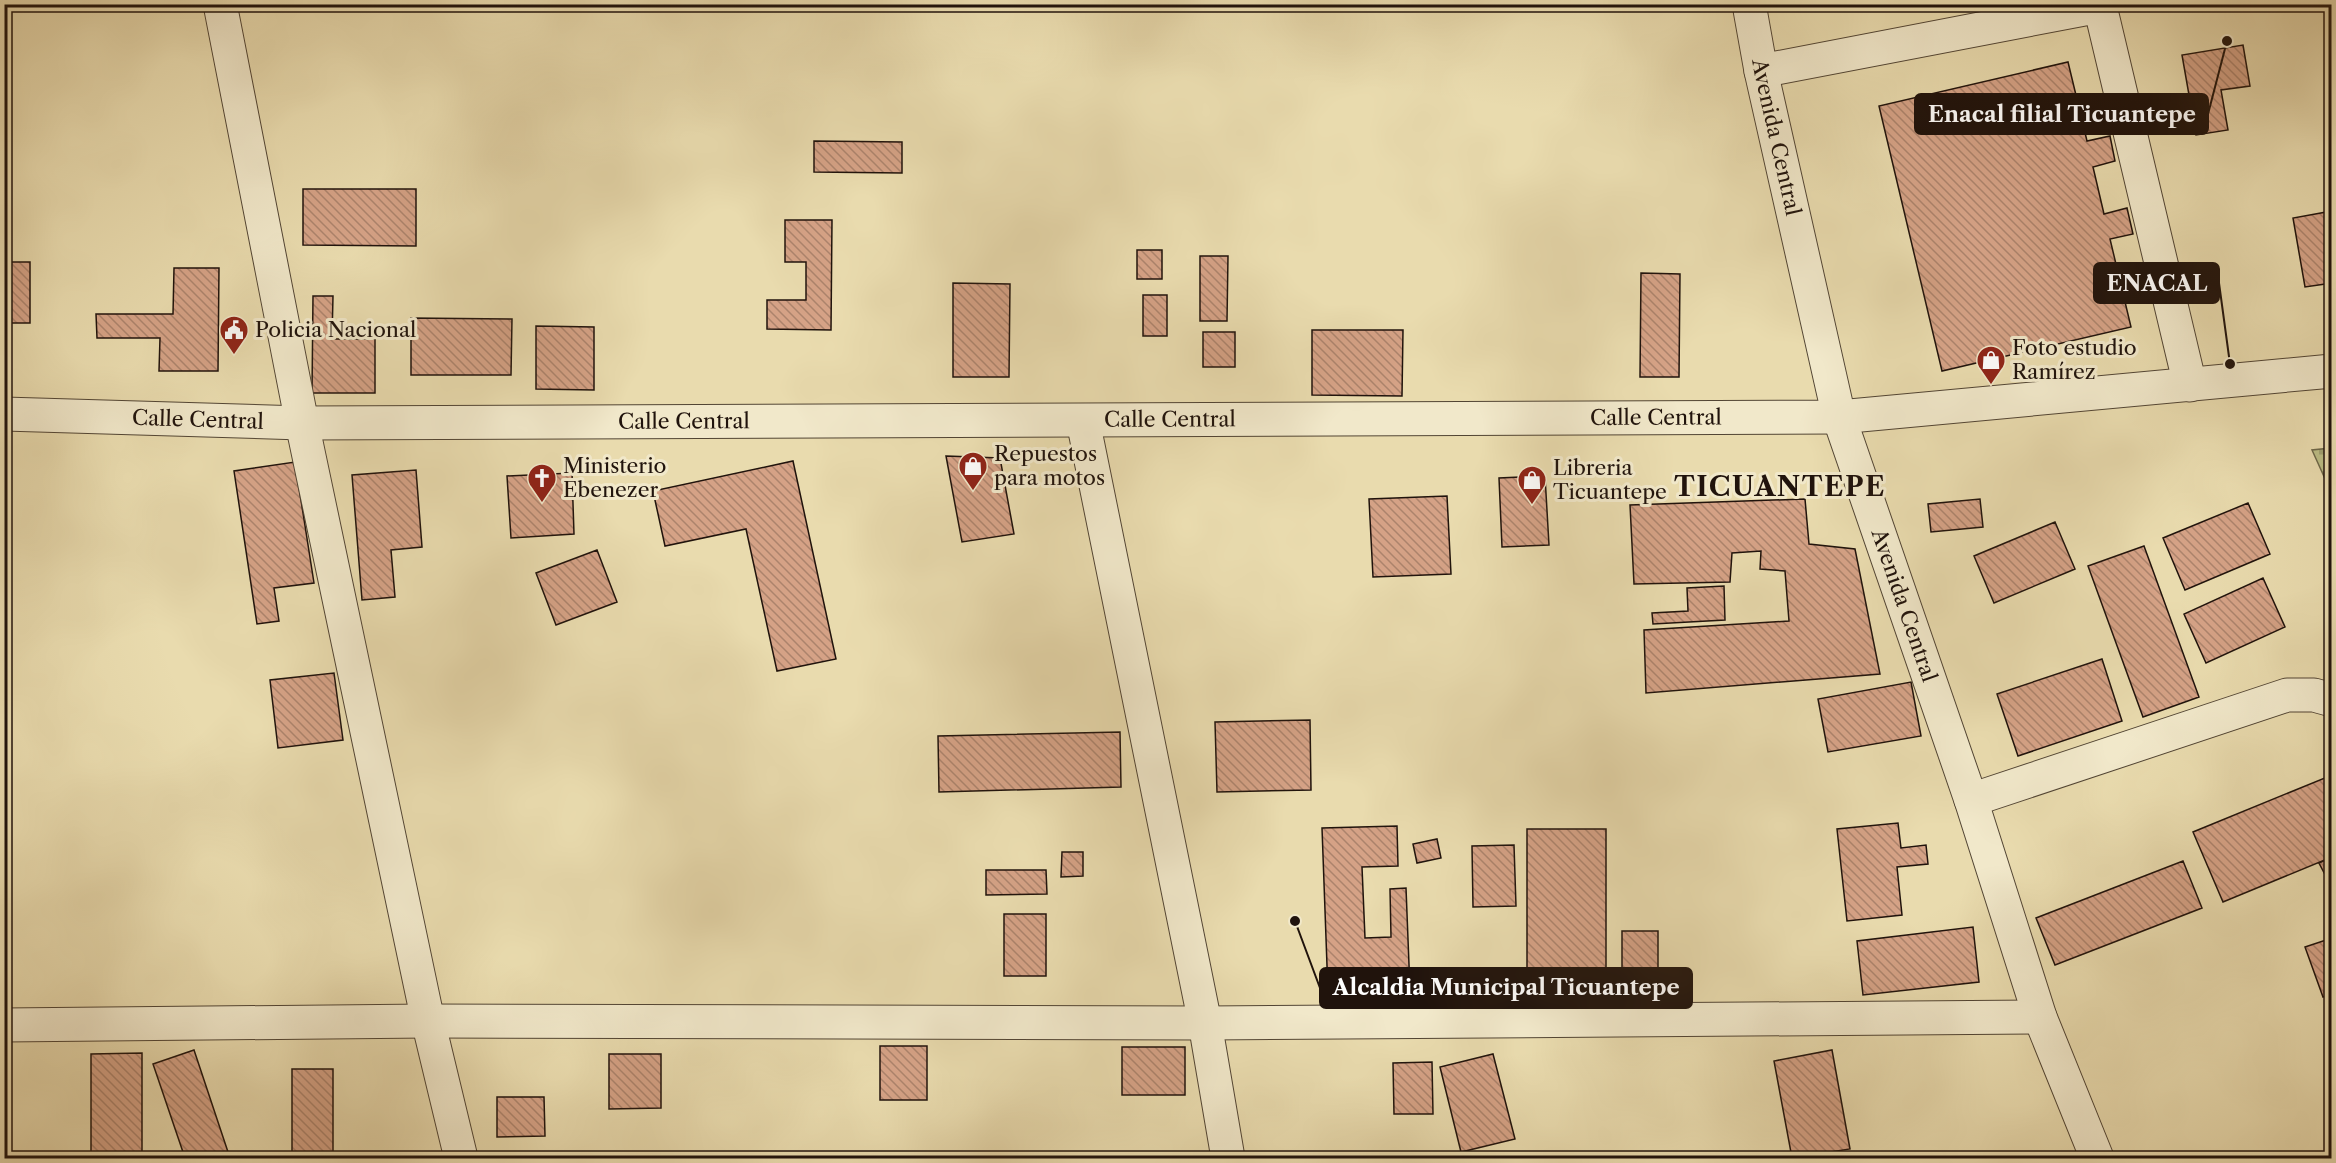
<svg xmlns="http://www.w3.org/2000/svg" width="2336" height="1163" font-family="'Libre Caslon Text',serif">
<style>
.cemetery{fill:url(#cemetery-stones);stroke:#6e6849;stroke-width:1.5}
.building{fill:url(#building-back-hatch);stroke:#20130c;stroke-width:1.5}
.lines{fill:none;stroke-linecap:round;stroke-linejoin:round}
.minor-casing{stroke:#524534;stroke-width:35}
.minor{stroke:#f1e8ca;stroke-width:33}
.labels{text-anchor:middle;stroke-width:6;stroke-linejoin:round;paint-order:stroke}
.street-label{font-size:21px;fill:#20130c;stroke:#f1e8ca}
.poi-label{font-size:21px;fill:#20130c;stroke:#f1e8ca;text-anchor:start}
.district-label{font-size:27px;font-weight:bold;letter-spacing:1.5px;fill:#20130c;stroke:#f1e8ca}
.leader{fill:none;stroke:#20130c;stroke-width:2}
.callout-dot{fill:#20130c;stroke:#f1e8ca;stroke-width:2}
.callout{fill:#20130c;stroke:#20130c;stroke-width:2}
.callout-label{font-size:22px;text-anchor:middle;font-weight:bold;fill:#fff}
</style>
<defs>
<pattern id="cemetery-stones" width="16" height="16" patternUnits="userSpaceOnUse" patternTransform="scale(1.5)"><rect width="16" height="16" fill="#bcbe86"/><path d="M2 7V4a2 2 0 0 1 4 0v3zM10 15v-3a2 2 0 0 1 4 0v3z" fill="#a1a272"/></pattern>
<pattern id="building-back-hatch" width="6" height="6" patternUnits="userSpaceOnUse" patternTransform="scale(1.5)"><rect width="6" height="6" fill="#d5a286"/><path d="M-1 5l2 2M0 0l6 6M5-1l2 2" fill="none" stroke="#ac836c"/></pattern>
</defs>
<rect width="100%" height="100%" fill="#e9dbae"/>
<filter id="stains"><feTurbulence type="fractalNoise" baseFrequency=".00333" numOctaves="4"/><feColorMatrix values="0 0 0 0 .2 0 0 0 0 .09 0 0 0 0 .02 0 0 0 .5 -.17"/></filter>
<radialGradient id="worn" r=".72"><stop offset=".6" stop-color="#630" stop-opacity="0"/><stop offset="1" stop-color="#630" stop-opacity=".3"/></radialGradient>
<path class="cemetery" d="M2331 448H2332L2331 492 2312 450Z"/>
<path class="building" d="M2243 45 2250 86 2221 90 2228 130 2196 135 2182 55Z
M2068 62 2087 141 2110 136 2115 161 2093 167 2104 214 2127 208 2133 234 2110 239 2131 327 1942 371 1879 106Z
M814 141 902 142V173L814 172Z
M303 189H416V246L303 245Z
M2332 211V283L2305 287 2293 218Z
M785 220H832L831 330 767 329V300H806V262H785Z
M1137 250H1162V279H1137Z
M1200 256H1228L1227 321H1200Z
M4 262H30V323H4Z
M174 268H219L218 371H159L160 338H97L96 314H173Z
M1641 273 1680 274 1679 377H1640Z
M953 283 1010 284 1009 377H953Z
M1143 295H1167V336H1143Z
M313 296H333L332 339H375V393H312Z
M411 318 512 319 511 375H411Z
M536 326 594 327V390L536 389Z
M1312 330H1403L1402 396 1312 395Z
M1203 332H1235V367H1203Z
M946 456 1000 458 1014 534 962 542Z
M793 461 836 659 777 671 746 529 665 546 653 491Z
M295 462 314 583 274 588 279 621 257 624 234 471Z
M416 470 422 547 391 550 395 597 362 600 352 475Z
M572 473 574 534 511 538 507 476Z
M1545 476 1549 545 1502 547 1499 478Z
M1447 496 1451 574 1373 577 1369 499Z
M1805 499 1809 544 1855 549 1880 674 1646 693 1644 630 1789 621 1785 571 1760 569 1761 551 1732 553 1730 582 1634 584 1630 505Z
M1980 499 1983 527 1931 532 1928 504Z
M2248 503 2270 554 2185 590 2163 538Z
M2055 522 2075 569 1994 603 1974 556Z
M2144 546 2199 697 2143 717 2088 566Z
M597 550 617 602 556 625 536 573Z
M2263 578 2285 627 2206 663 2184 614Z
M1724 586 1725 620 1653 624 1652 613 1688 611 1687 588Z
M2102 659 2122 721 2018 756 1997 694Z
M334 673 343 740 278 748 270 680Z
M1911 682 1921 736 1828 752 1818 699Z
M1310 720 1311 790 1217 792 1215 722Z
M1120 732 1121 787 939 792 938 736Z
M2332 775V857L2223 902 2193 832Z
M1898 823 1901 848 1926 845 1928 864 1897 867 1902 915 1847 921 1837 829Z
M1397 826 1398 866 1362 867 1365 938 1391 937 1390 889 1406 888 1410 990 1328 993 1322 828Z
M1527 829H1606V986H1527Z
M1437 839 1441 858 1417 863 1413 844Z
M1514 845 1516 906 1473 907 1472 846Z
M1062 852H1083V876L1061 877Z
M2332 857V888L2319 863Z
M2183 861 2202 908 2055 965 2036 918Z
M986 870H1046L1047 894 986 895Z
M1004 914H1046V976H1004Z
M1973 927 1979 982 1863 995 1857 941Z
M1622 931H1658V991H1622Z
M2332 938V994L2323 997 2305 947Z
M880 1046H927V1100H880Z
M1122 1047H1185V1095H1122Z
M194 1050 230 1158H185L153 1064Z
M1832 1050 1850 1149 1792 1158 1774 1061Z
M142 1053V1153L91 1154V1054Z
M609 1054H661V1108L609 1109Z
M1493 1054 1515 1139 1461 1152 1440 1067Z
M1432 1062 1433 1114H1394L1393 1063Z
M292 1069H333V1158H292Z
M497 1097H544L545 1136 497 1137Z"/>
<g class="lines">
<g class="minor-casing">
<g id="minor">
<path d="M220 4 302 423 428 1021 461 1158"/>
<path id="s1" d="M1749 4 1761 71 1839 417 1971 800 2040 1017 2097 1158"/>
<path d="M1761 71 2100 6 2190 385"/>
<path id="s2" d="M4 414 302 423 1839 417 2332 371"/>
<path d="M1083 421 1205 1023 1228 1158"/>
<path d="M1971 800 2287 695H2314L2332 700"/>
<path d="M4 1025 428 1021 1205 1023 2040 1017"/>
</g>
</g>
<use href="#minor" class="minor"/>
</g>
<defs>
<g id="civic-pin" transform="scale(1.5)"><path d="M0 17L-7.5 6A9.5 9.5 0 1 1 7.5 6Z" fill="#8f2418" stroke="#f1e8ca"/><path d="M-.6-6.5H3V-4.5H.6V-3L4-1V1h2V6H-6V1h2V-1L-.6-3ZM-1.2 2.5V6h2.4V2.5Z" fill="#fff"/></g>
<g id="shop-pin" transform="scale(1.5)"><path d="M0 17L-7.5 6A9.5 9.5 0 1 1 7.5 6Z" fill="#8f2418" stroke="#f1e8ca"/><path d="M-5-2.5h2.3a2.7 3.5 0 0 1 5.4 0H5L5.5 6h-11ZM-1.5-2.5h3a1.5 2.3 0 0 0-3 0Z" fill="#fff"/></g>
<g id="church-pin" transform="scale(1.5)"><path d="M0 17L-7.5 6A9.5 9.5 0 1 1 7.5 6Z" fill="#8f2418" stroke="#f1e8ca"/><path d="M-1.2-6h2.4v3.5h3.3v2.4h-3.3V6h-2.4V-.1h-3.3v-2.4h3.3Z" fill="#fff"/></g>
</defs>
<g fill-rule="evenodd">
<use href="#civic-pin" x="234" y="330"/>
<use href="#shop-pin" x="1991" y="360"/>
<use href="#shop-pin" x="973" y="466"/>
<use href="#church-pin" x="542" y="478"/>
<use href="#shop-pin" x="1532" y="480"/>
</g>
<g class="labels">
<g class="street-label">
<text dy="7" stroke="none"><textPath href="#s1" startOffset="136">Avenida Central</textPath></text>
<text dy="7" stroke="none"><textPath href="#s2" startOffset="1652">Calle Central</textPath></text>
<text dy="7" stroke="none"><textPath href="#s2" startOffset="194">Calle Central</textPath></text>
<text dy="7" stroke="none"><textPath href="#s2" startOffset="1166">Calle Central</textPath></text>
<text dy="7" stroke="none"><textPath href="#s2" startOffset="680">Calle Central</textPath></text>
<text dy="7" stroke="none"><textPath href="#s1" startOffset="622">Avenida Central</textPath></text>
</g>
<g class="poi-label">
<text x="255" y="337">Policia Nacional</text>
<text x="2012" y="355">Foto estudio<tspan x="2012" dy="24">Ramírez</tspan></text>
<text x="994" y="461">Repuestos<tspan x="994" dy="24">para motos</tspan></text>
<text x="563" y="473">Ministerio<tspan x="563" dy="24">Ebenezer</tspan></text>
<text x="1553" y="475">Libreria<tspan x="1553" dy="24">Ticuantepe</tspan></text>
</g>
<g class="district-label">
<text x="1780" y="496">TICUANTEPE</text>
</g>
</g>
<path class="leader" d="M2227 41L2208 114M2230 364L2219 283M1295 921L1320 988"/>
<g class="callout-dot">
<circle cx="2227" cy="41" r="6"/>
<circle cx="2230" cy="364" r="6"/>
<circle cx="1295" cy="921" r="6"/>
</g>
<g class="callout">
<rect x="1915" y="94" width="293" height="40" rx="6"/>
<rect x="2094" y="263" width="125" height="40" rx="6"/>
<rect x="1320" y="968" width="372" height="40" rx="6"/>
</g>
<g class="callout-label">
<text x="2062" y="122">Enacal filial Ticuantepe</text>
<text x="2157" y="291">ENACAL</text>
<text x="1506" y="995">Alcaldia Municipal Ticuantepe</text>
</g>
<rect width="2336" height="1163" fill="none" stroke="#e9dbae" stroke-width="24"/>
<rect x="6" y="6" width="2324" height="1151" fill="none" stroke="#20130c" stroke-width="3"/>
<rect x="12" y="12" width="2312" height="1139" fill="none" stroke="#20130c" stroke-width="1.5"/>
<rect width="100%" height="100%" filter="url(#stains)"/>
<rect width="100%" height="100%" fill="url(#worn)"/>
</svg>
